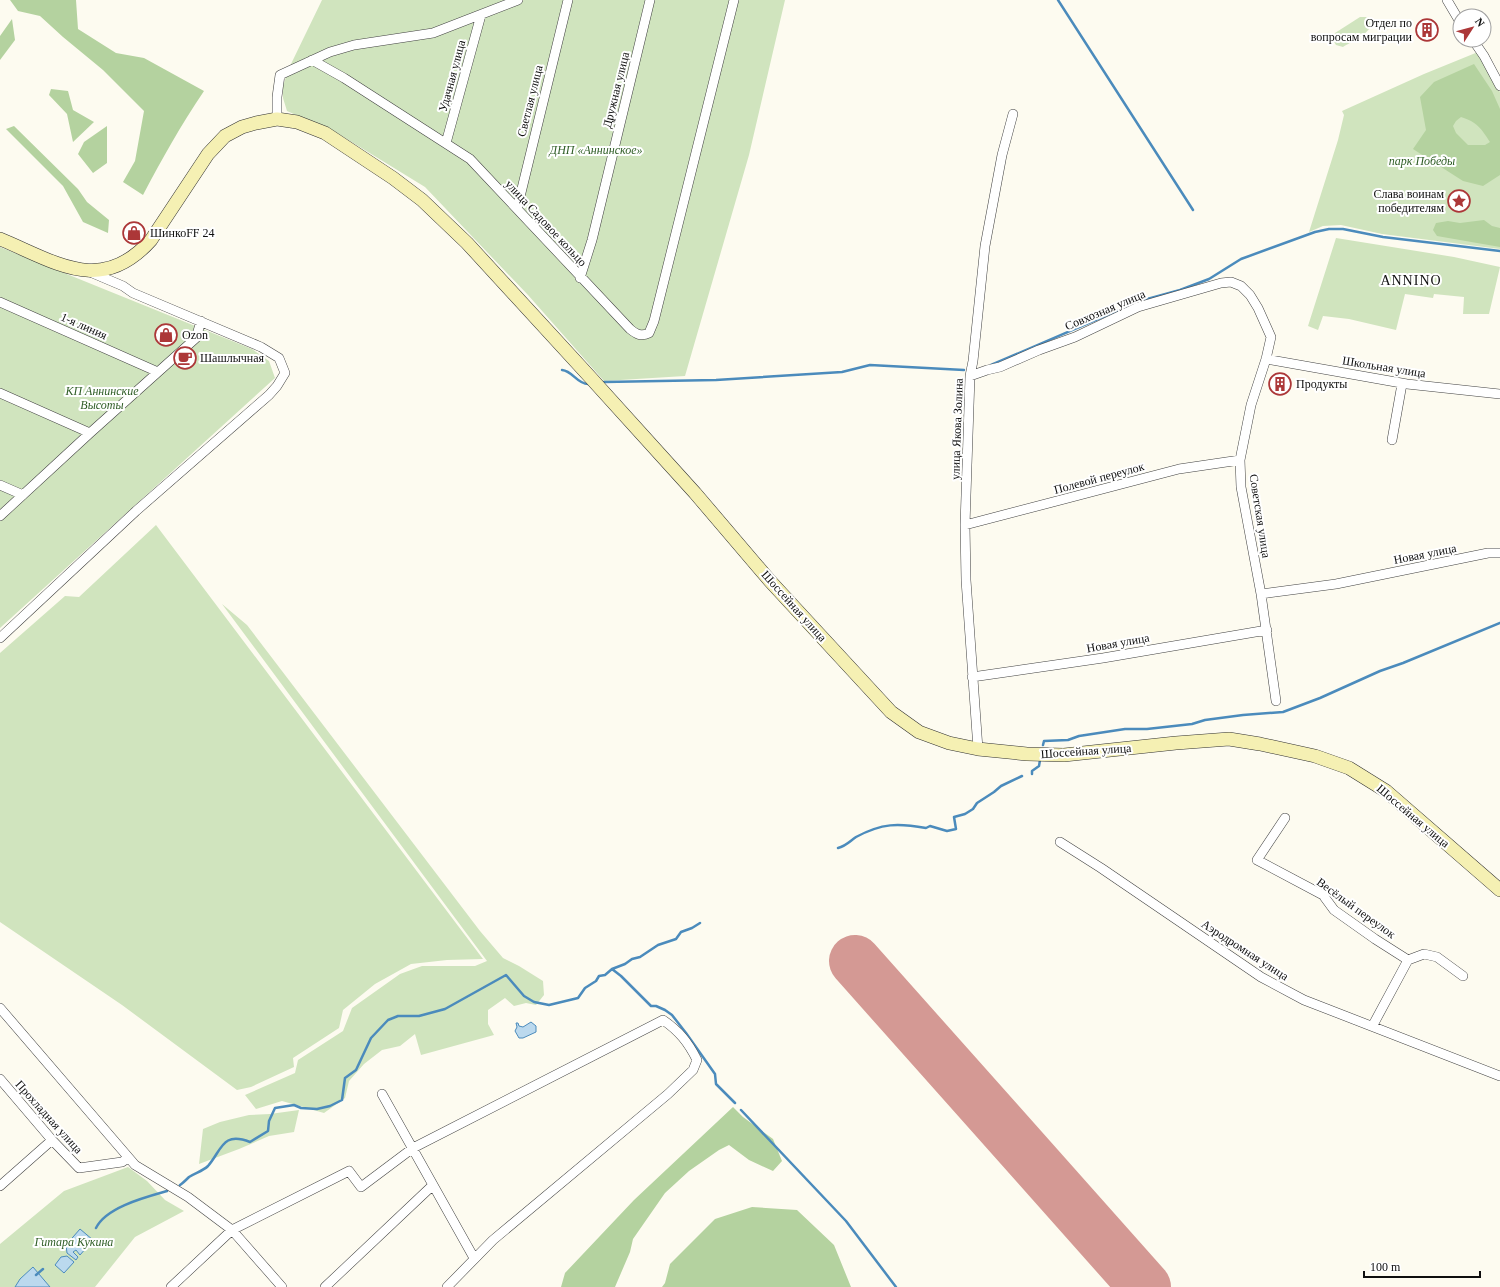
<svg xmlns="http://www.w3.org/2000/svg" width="1500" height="1287" font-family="Georgia,serif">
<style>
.green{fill:#d0e4be}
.forest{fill:#b4d29f;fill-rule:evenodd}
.water{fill:#bbd9ee;stroke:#4b8bbc}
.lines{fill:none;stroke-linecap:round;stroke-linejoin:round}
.stream{stroke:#4b8bbc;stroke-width:2.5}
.runway{stroke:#d49994;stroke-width:52}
.minor-casing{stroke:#414141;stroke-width:10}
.secondary-casing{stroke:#303030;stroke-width:14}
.minor{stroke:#fff;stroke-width:9}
.secondary{stroke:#f5f0b3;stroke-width:13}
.labels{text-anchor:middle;stroke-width:4;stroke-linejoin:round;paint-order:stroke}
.poi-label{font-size:12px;fill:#0e0e0e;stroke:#fff;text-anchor:start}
.street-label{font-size:12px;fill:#0e0e0e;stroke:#fff}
.park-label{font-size:12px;font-style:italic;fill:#2f5d26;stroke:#fff}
.quarter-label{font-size:14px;letter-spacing:1px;fill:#0e0e0e;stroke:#fff}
</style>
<rect width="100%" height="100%" fill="#fdfbf0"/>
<path class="green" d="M322 0H785L749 155 685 376 604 381 528 295 425 187 337 133 287 111 283 98V86L286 77 291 64Z
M1360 17H1366C1382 29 1352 41 1343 47L1336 45 1333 40 1335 33Z
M1478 52 1500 92V249L1382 234 1341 225 1323 226 1309 232 1338 140 1344 115 1342 111 1424 74Z
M1336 238 1454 257 1500 267 1489 314H1463L1464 297 1434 294 1433 298 1405 294 1396 330 1349 319 1323 316 1318 330 1308 326Z
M0 247 252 349 269 361 275 378 0 628Z
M156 525 483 959 447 960 411 964 375 984 343 1010 339 1028 293 1058 294 1067 251 1087 237 1090 122 1005 0 922V653L65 596 79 597Z
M222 604 247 625 480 931 503 958 519 966 543 981 544 995 536 1005 526 1003 514 1006 505 998 488 1010V1024L494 1035 421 1055 415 1034 400 1046 382 1050 364 1064 349 1081 345 1098 324 1113 282 1101 256 1109 245 1095 295 1073 298 1060 343 1031 352 1008 400 974 422 966H475L487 961Z
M299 1110 294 1132 269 1136 239 1149 199 1164 203 1129 220 1122 249 1115 270 1114Z
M128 1167 147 1181 165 1200 184 1211 135 1237 95 1287H0V1244L64 1191Z"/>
<path class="forest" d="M10 0H76L78 29 116 53 144 58 204 91C181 125 162 159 143 195L123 182 135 161 144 111 103 70 63 37 40 16 18 11Z
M12 19 15 40 0 60V36Z
M1474 64 1492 91 1500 109V175L1483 186 1463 181 1413 149 1426 130 1420 97 1434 82ZM1461 117C1477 122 1481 128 1490 142L1485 145H1468L1456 133 1453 126 1456 121Z
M51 89 68 91 73 110 94 122 73 142 67 114 49 95Z
M14 126 78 189 87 202 109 220 108 233 83 222 63 186 6 129Z
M107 126V163L93 173 78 154 84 142Z
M1484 220 1492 226 1500 228V247L1437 236 1433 230 1436 223 1448 221 1460 223Z
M733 1107 743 1117 773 1139 782 1161 773 1171 749 1160 729 1145 719 1150 689 1171 665 1193 633 1239 630 1252 615 1287H561L565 1273 634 1200Z
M752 1207 797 1210 834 1245 851 1287H662L665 1283 670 1264 715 1219Z"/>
<path class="water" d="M531 1022 536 1026V1032L523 1038H519L515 1031 517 1027 516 1023H518L519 1026 523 1027Z
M80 1229 93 1240 80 1255 76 1250 73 1252 78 1257 76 1260 67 1253 66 1245Z
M67 1256 74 1262 64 1273 55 1265 61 1257Z
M33 1267 50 1287H15L20 1279Z"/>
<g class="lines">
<path class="stream" d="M1058 0 1193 210
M991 365 1140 301 1180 290 1209 279 1241 259 1315 232 1329 229H1343L1383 237 1500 251
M562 370C573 371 577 384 588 384
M604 382 716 380 842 372 870 365 964 370
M1043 745 1044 741 1068 740 1079 736 1125 729H1147L1192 724 1205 720 1243 715 1283 712 1320 698 1380 671 1403 663 1500 623
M1032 774V771L1039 766 1040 760
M838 848C846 846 850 841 856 837 882 823 898 823 926 828L930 826 947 831 956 829 954 817 965 814 973 809 977 803 994 792 1001 786 1022 776
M612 969 621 976 651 1006H656L665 1010 672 1015 686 1033 715 1074 716 1084 735 1103
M741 1110 846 1221 896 1287
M180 1185C183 1183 186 1180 189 1177 195 1173 203 1171 208 1166 222 1150 222 1131 250 1142L268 1131 269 1121 275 1108 294 1105 301 1108 317 1109 330 1106 342 1100 345 1078 356 1070 371 1038 388 1020 398 1016H419L445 1009 506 975 524 996 534 1002 549 1005 578 998 585 988 596 981 599 976 605 975 612 969 625 964 632 959 640 957 658 945 676 939 681 932 692 928 700 923
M96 1228C106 1207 146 1197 167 1191
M36 1275 43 1269"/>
<path class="runway" d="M855 961 1145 1287"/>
<g class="minor-casing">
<path id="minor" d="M1447 0 1460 22
M1473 40 1484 56 1500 86
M312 60 344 78 470 159 630 329C636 334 641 337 649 333L654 321 734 0
M277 119V97L280 75 330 52 354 45 433 33 518 0
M446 143 481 15
M517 209 568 0
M580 278 592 240 650 0
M0 302 158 372
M1266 359 1407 384 1500 394
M970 376 987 370 1000 367 1039 350 1075 337 1138 307 1221 283 1231 282 1241 286 1250 295 1258 308 1271 337 1266 359 1251 405 1240 460 1241 487 1261 594 1276 701
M0 393 90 433
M1392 440 1402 384
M0 485 23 495
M0 516 90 433 196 338 201 321
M965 525 1179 469 1240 460
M1261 594 1336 584 1488 553H1500
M0 638 136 511 269 395 277 386 285 373 279 358 261 347 133 293 123 286 90 272
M972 677 1103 658 1267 630
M978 749 966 580 965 525 970 376 973 361 985 246 1002 155 1013 114
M1285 818 1257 860 1323 895 1334 910 1375 939 1408 960 1424 954 1437 957 1463 976
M1060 842 1101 868 1261 977 1304 1000 1500 1076
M0 1008 135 1165 188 1197 232 1230 282 1287
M1373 1025 1408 960
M0 1079 52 1140 79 1168 122 1162 128 1158
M382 1094 474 1258
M0 1186 52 1140
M171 1287 232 1230 349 1171 361 1187 413 1148 663 1020C679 1031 688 1042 697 1060L693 1070 668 1094 493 1240 447 1287
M325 1287 433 1185"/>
</g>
<g class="secondary-casing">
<path id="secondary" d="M0 239C56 262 101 296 151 240L208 154 225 136 242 127 256 123 277 119 297 122 325 133 393 178 422 200 467 243 590 377 695 493 770 581 891 712 919 732 949 743 978 749 1027 754 1064 755 1176 743 1229 739 1260 744 1315 756 1349 768 1386 791 1500 890"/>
</g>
<use href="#minor" class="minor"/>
<use href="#secondary" class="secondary"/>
</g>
<defs>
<g id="building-ring" transform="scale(1.15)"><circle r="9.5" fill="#fff" stroke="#ac3738" stroke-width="1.5"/><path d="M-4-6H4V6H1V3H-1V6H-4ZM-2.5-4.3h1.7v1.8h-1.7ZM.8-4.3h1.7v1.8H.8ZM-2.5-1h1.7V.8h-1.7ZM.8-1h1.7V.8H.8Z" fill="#ac3738"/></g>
<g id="sight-ring" transform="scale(1.15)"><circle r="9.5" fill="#fff" stroke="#ac3738" stroke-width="1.5"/><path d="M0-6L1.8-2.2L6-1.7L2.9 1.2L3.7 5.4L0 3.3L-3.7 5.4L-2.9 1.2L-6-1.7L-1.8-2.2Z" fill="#ac3738"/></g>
<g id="shop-ring" transform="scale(1.15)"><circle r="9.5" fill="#fff" stroke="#ac3738" stroke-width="1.5"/><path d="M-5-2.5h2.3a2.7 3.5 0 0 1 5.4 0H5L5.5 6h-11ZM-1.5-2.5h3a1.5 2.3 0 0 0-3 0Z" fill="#ac3738"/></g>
<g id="cafe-ring" transform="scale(1.15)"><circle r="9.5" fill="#fff" stroke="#ac3738" stroke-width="1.5"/><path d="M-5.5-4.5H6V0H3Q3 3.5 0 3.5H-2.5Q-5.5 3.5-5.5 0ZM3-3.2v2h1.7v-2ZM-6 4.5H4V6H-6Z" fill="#ac3738"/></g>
</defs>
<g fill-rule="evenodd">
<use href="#building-ring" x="1427" y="30"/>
<use href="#sight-ring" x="1459" y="201"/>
<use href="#shop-ring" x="134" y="233"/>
<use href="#shop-ring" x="166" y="335"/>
<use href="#cafe-ring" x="185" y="358"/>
<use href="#building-ring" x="1280" y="384"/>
</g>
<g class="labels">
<g class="poi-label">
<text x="1412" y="27" text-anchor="end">Отдел по<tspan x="1412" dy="14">вопросам миграции</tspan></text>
<text x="1444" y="198" text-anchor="end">Слава воинам<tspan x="1444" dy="14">победителям</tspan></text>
<text x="150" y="237">ШинкоFF 24</text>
<text x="182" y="339">Ozon</text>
<text x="200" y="362">Шашлычная</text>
<text x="1296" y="388">Продукты</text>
</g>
<g class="street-label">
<text transform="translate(452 76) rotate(-75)" y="4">Удачная улица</text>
<text transform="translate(616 90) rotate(-76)" y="4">Дружная улица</text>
<text transform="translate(530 101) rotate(-76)" y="4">Светлая улица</text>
<text transform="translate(546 223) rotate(47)" y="4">улица Садовое кольцо</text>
<text transform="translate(1105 310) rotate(-23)" y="4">Совхозная улица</text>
<text transform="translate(84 326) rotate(24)" y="4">1-я линия</text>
<text transform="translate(1384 367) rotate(9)" y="4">Школьная улица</text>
<text transform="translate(957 429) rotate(-88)" y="4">улица Якова Золина</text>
<text transform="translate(1099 478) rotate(-15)" y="4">Полевой переулок</text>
<text transform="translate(1260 516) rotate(81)" y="4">Советская улица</text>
<text transform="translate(1425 554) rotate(-11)" y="4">Новая улица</text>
<text transform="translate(794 606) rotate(48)" y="4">Шоссейная улица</text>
<text transform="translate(1118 643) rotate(-10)" y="4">Новая улица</text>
<text transform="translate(1086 751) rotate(-4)" y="4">Шоссейная улица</text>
<text transform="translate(1413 816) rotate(40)" y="4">Шоссейная улица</text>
<text transform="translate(1356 908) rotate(36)" y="4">Весёлый переулок</text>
<text transform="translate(1245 950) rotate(33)" y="4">Аэродромная улица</text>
<text transform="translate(49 1117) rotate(48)" y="4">Прохладная улица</text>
</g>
<g class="park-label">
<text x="596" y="154">ДНП «Аннинское»</text>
<text x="1422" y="165">парк Победы</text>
<text x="102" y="395">КП Аннинские<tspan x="102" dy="14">Высоты</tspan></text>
<text x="74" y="1246">Гитара Кукина</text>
</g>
<g class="quarter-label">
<text x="1411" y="285">ANNINO</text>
</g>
</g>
<g transform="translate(1472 28) rotate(54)"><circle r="19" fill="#ffffff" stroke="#9f9f9f"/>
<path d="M0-3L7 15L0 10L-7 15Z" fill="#ac3738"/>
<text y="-6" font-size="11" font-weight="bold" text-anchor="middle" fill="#0e0e0e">N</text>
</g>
<path d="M1364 1271v6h116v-6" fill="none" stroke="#0e0e0e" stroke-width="2"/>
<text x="1370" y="1271" font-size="12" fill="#0e0e0e" stroke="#ffffff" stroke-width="3" paint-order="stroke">100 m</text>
</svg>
